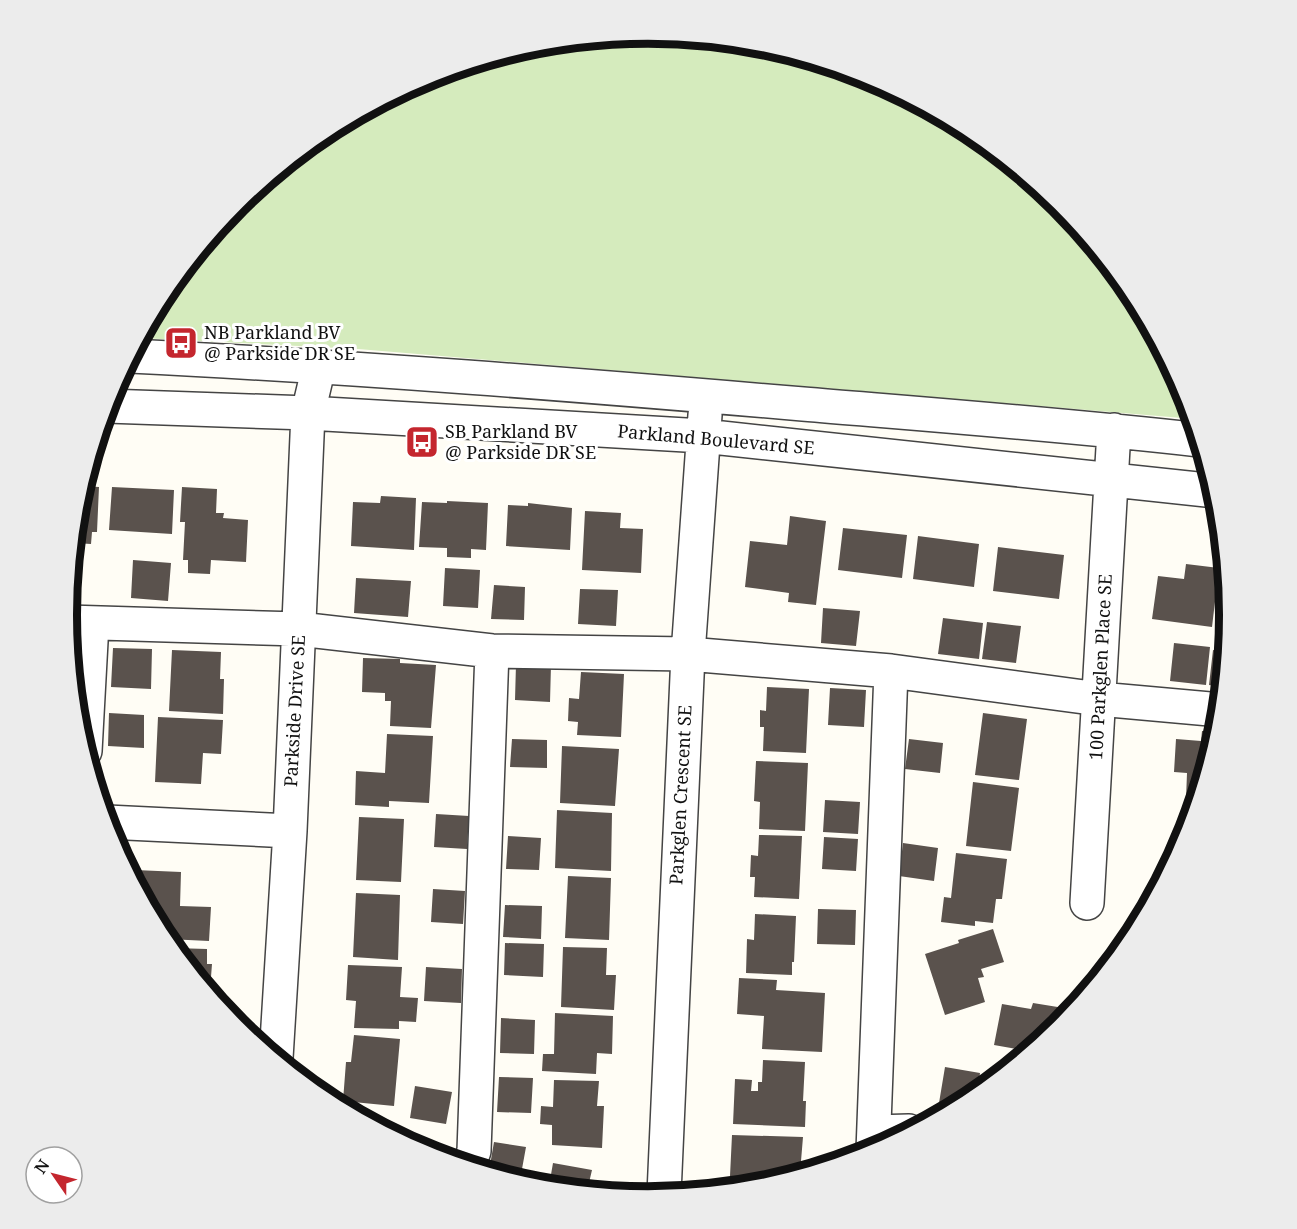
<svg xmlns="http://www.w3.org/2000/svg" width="1297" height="1229" font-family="'Noto Serif',serif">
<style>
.green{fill:#d5ebbd}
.building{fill:#5a524d}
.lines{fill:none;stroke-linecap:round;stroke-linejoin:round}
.minor-casing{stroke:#444;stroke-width:36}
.minor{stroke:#fff;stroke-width:33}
.labels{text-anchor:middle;stroke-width:6;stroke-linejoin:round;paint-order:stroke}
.poi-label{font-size:18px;fill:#111;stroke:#fff;text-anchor:start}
.street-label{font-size:18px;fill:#111;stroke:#fff}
.rim{fill:none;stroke:#111;stroke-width:8}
</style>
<rect width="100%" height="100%" fill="#fffdf5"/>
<path class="green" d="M649 33 762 44 871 77 972 131 1060 204 1132 292 1186 392 1194 419 358 349 140 338 165 291 238 203 326 131 426 77 535 44Z"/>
<path class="building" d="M83 486 99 487 97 532H92L91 544 74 543 78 501Z
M112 487 174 490 172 534 109 530Z
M182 487 217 489 216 513H224L223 518 248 520 246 562 211 560 210 574 188 573V560H183L185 522H180Z
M381 496 416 498 414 550 351 546 353 502 380 503Z
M447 501 488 503 486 550 471 549V558L447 557V548L419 547 422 502 447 503Z
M528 503 572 508 570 550 506 546 508 505 528 506Z
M585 511 621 513 620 528 643 529 641 573 582 570Z
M790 516 826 521 816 605 788 602 789 593 745 587 750 541 787 545Z
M843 528 907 535 902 578 838 570Z
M918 536 979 544 974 587 913 579Z
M998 547 1064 555 1059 599 993 591Z
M133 560 171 563 168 601 131 598Z
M1186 564 1219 568 1212 627 1152 619 1158 576 1184 579Z
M445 568 480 570 478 608 443 606Z
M1224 568 1230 615 1229 626 1218 624Z
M356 578 411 581 408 617 354 613Z
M494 585 525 587 524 620 491 619Z
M580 589 618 590 616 626 578 624Z
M823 608 860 611 856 646 821 643Z
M943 618 983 623 979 659 938 654Z
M987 622 1021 626 1016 663 982 659Z
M1174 643 1210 647 1206 685 1170 681Z
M113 648 152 649 151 689 111 687Z
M172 650 221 652 220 679H224L223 714 169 711Z
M1213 650 1226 652 1223 687 1209 685Z
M363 658 400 659V663L436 665 431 728 390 726 391 701H385V693L362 692Z
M516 664 551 665 550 702 515 700Z
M581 672 624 674 621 737 577 735 578 722 568 721 569 698 579 699Z
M767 687 809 689 806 753 763 751 764 727H760V710L766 711Z
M830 688 866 690 864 727 828 725Z
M109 713 144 715V748L108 746Z
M983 713 1027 719 1019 780 975 775Z
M158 717 223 720 221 754 203 753 201 784 155 782Z
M1202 731H1218L1197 800 1186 799 1187 773 1174 772 1176 739 1201 741Z
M387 734 433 736 429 803 389 801V807L355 805 356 771 385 773Z
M512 739 547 740V768L510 767Z
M909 739 943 743 940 773 905 769Z
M562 746 619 749 615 806 560 803Z
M756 761 808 763 805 831 759 829 760 802 754 801Z
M973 782 1019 788 1011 851 966 846Z
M825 800 860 802 858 834 823 832Z
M557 810 612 813 611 871 555 868Z
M436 814 469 816 467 849 434 847Z
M359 817 404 819 401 882 356 880Z
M759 835 802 836 799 899 754 897 755 877H750L751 855 758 856Z
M508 836 541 838 539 870 506 869Z
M824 837 858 839 856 871 822 869Z
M903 843 938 848 934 881 899 876Z
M956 853 1007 859 1002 899H996L993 923 975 921V926L941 922 944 897 951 898Z
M135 870 181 872 180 906 211 907 209 941 167 939 134 880Z
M568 876 611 878 609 940 565 938Z
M433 889 465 891 463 924 431 922Z
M356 893 400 895 398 960 353 957Z
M505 905 542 906 541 939 503 937Z
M818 909 856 910 855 945 817 944Z
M755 914 796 916 794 962H792V975L746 973 747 939 754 940Z
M993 929 1004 962 981 969 984 977 978 978 985 1002 945 1015 925 954 959 943 958 940Z
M505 943 544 944 543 977 504 975Z
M563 947 607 948 606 975H616L614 1010 561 1007Z
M174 948 207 949V964H212L210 990H208Z
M348 965 402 967 400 997 418 998 416 1022 399 1021V1029L354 1028 356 1001 346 1000Z
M426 967 462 969 461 1003 424 1001Z
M739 978 777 980 776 990 825 993 822 1052 762 1049 764 1016 737 1014Z
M1033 1003 1070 1009 1069 1014 1059 1026 1028 1051 994 1045 1002 1004 1031 1009Z
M555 1013 613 1016 612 1054 597 1053 596 1074 542 1071 543 1054H554Z
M501 1018 535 1020 534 1054 500 1053Z
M354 1035 400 1039 394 1106 343 1101 346 1062H351Z
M763 1060 805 1062 803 1101H806L805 1127 733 1124 735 1079 752 1080 751 1091H758V1082H762Z
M945 1067 980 1073 977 1094 956 1106 939 1103Z
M499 1077 533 1078 531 1113 497 1112Z
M554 1080 599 1081 597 1106H604L602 1148 552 1145V1125L540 1124 541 1106 553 1107Z
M415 1086 452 1092 446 1124 410 1118Z
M367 1119 392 1125 390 1133 366 1120Z
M732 1135 803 1137 800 1173 758 1185V1178L730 1176Z
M494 1142 526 1147 520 1180 489 1171Z
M553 1163 592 1170 588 1187 594 1188 593 1191 549 1186Z"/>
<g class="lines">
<g class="minor-casing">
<path id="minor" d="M130 356C355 367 579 385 803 404 935 415 1068 425 1200 440
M107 406 308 413 703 436 1216 491
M68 622 299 629 492 651 688 654 891 671 1099 699 1221 710
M85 751 92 623
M107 822 290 831
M1087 903 1114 430
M276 1058 290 831 308 413 319 366
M874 1132 909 1131
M873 1151 891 671
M469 1165 474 1151 492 651
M664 1194 688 654 705 415"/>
</g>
<use href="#minor" class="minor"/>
</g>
<defs>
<g id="bus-square" transform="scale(1.725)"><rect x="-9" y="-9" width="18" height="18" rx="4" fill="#c4262e" stroke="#fff"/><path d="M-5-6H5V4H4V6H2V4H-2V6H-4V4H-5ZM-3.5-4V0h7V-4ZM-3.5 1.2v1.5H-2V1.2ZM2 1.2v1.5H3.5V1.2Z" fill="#fff"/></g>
</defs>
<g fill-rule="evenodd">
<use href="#bus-square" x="181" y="343"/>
<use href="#bus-square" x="422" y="442"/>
</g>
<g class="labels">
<g class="poi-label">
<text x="204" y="339">NB Parkland BV<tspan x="204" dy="21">@ Parkside DR SE</tspan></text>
<text x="445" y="438">SB Parkland BV<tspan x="445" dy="21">@ Parkside DR SE</tspan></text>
</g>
<g class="street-label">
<text transform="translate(716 440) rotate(5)" y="6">Parkland Boulevard SE</text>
<text transform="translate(1101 667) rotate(-87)" y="6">100 Parkglen Place SE</text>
<text transform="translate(295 711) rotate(-87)" y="6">Parkside Drive SE</text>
<text transform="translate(681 795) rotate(-87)" y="6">Parkglen Crescent SE</text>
</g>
</g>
<path d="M0 0H1297V1229H0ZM77 615a571 571 0 1 1 1142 0a571 571 0 1 1-1142 0Z" fill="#ececec" fill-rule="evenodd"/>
<path class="rim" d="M77 615a571 571 0 1 1 1142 0a571 571 0 1 1-1142 0Z"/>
<g transform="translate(54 1175) rotate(305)"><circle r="28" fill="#ffffff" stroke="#a0a0a0" stroke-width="1.5"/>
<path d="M0-4.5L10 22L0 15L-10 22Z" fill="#c4262e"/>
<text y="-9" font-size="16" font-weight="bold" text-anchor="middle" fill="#111111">N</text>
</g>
</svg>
